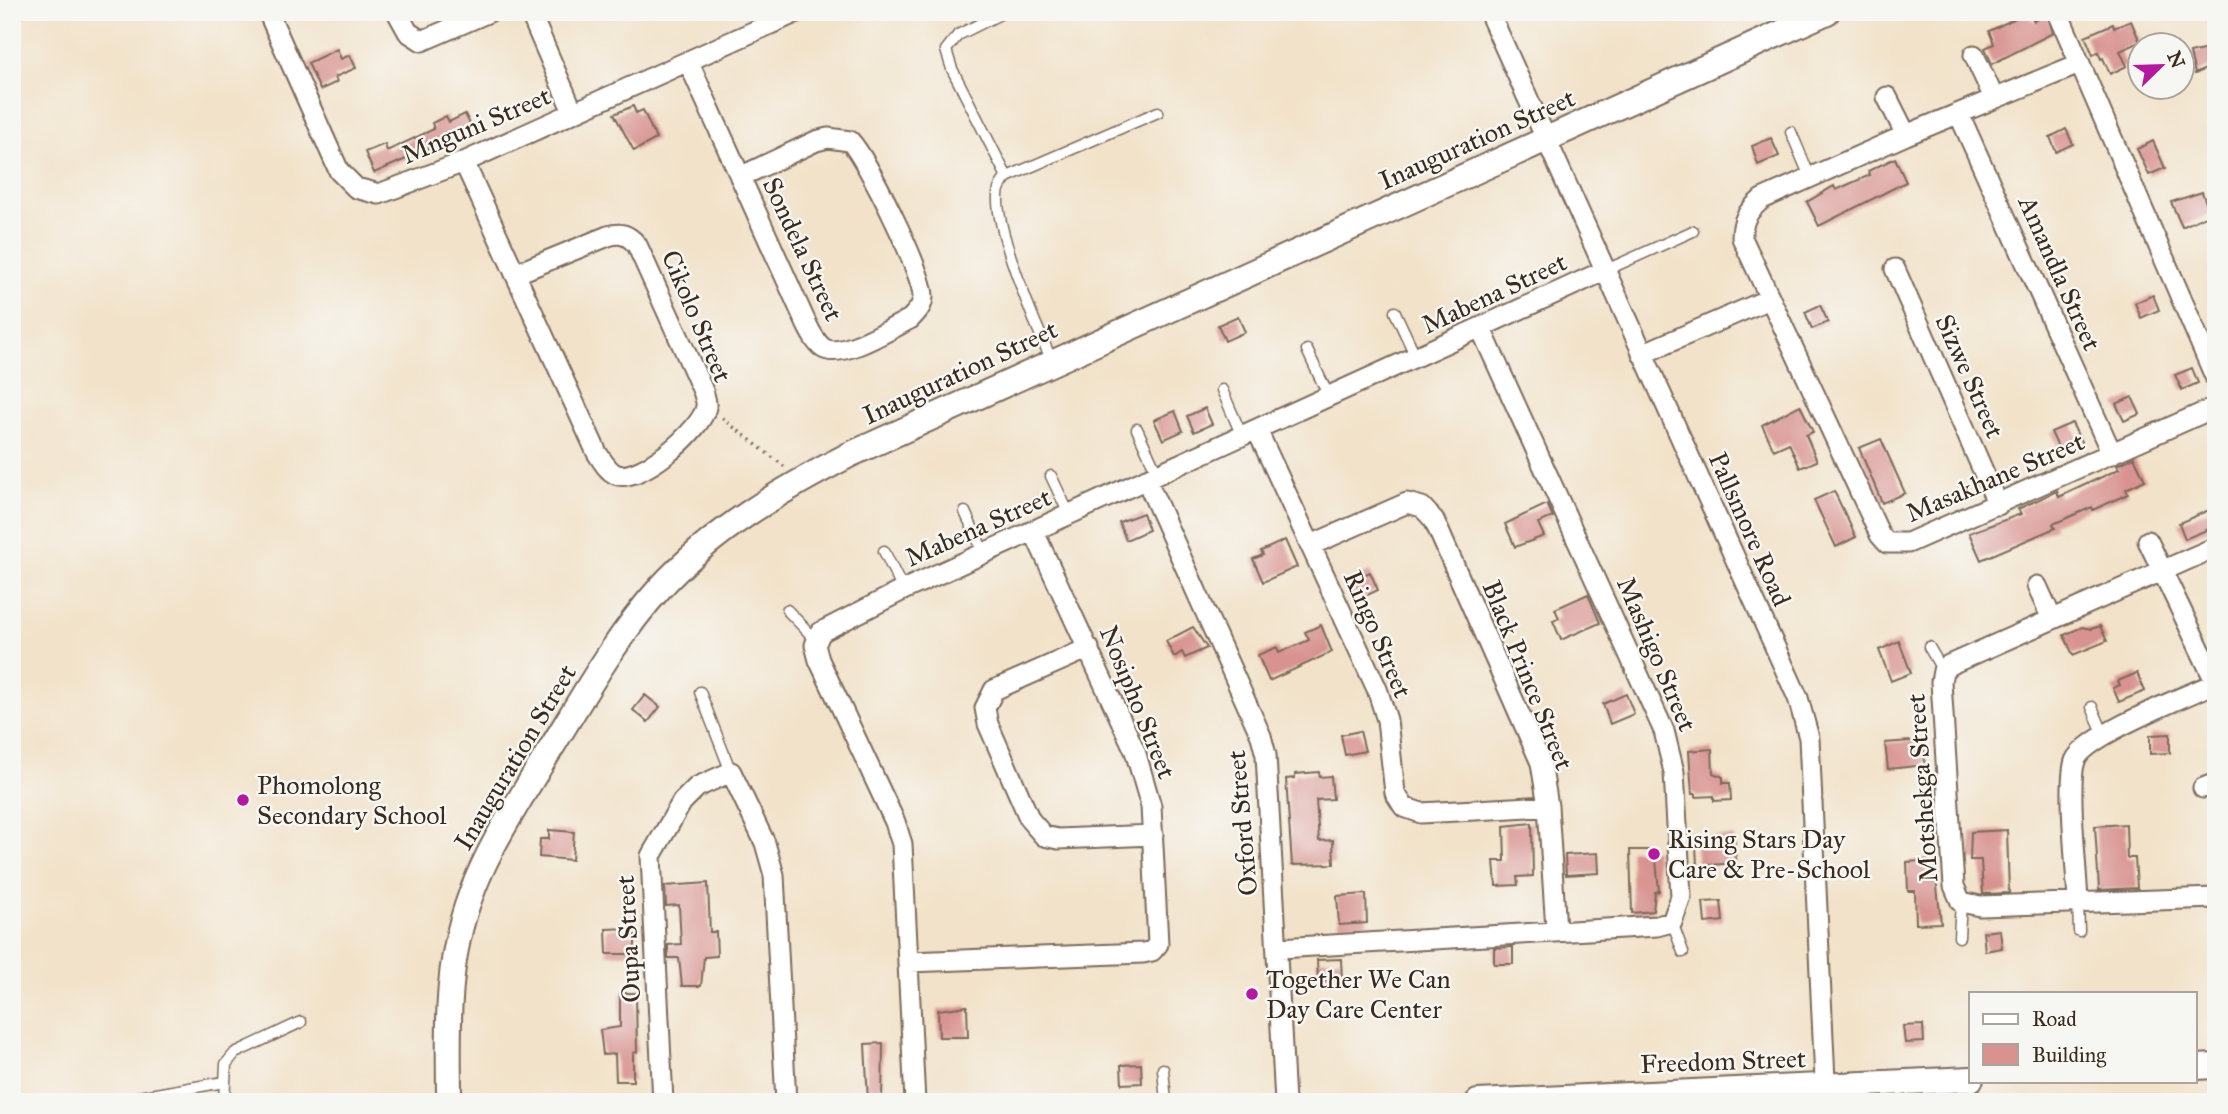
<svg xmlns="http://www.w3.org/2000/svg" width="2228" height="1114" font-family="'IM FELL Great Primer',serif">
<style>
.building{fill:#d8928f}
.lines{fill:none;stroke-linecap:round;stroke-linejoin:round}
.service-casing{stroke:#7b6a5a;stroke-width:13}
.minor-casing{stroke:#7b6a5a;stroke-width:23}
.tertiary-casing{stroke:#7b6a5a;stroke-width:28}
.path{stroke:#7b6a5a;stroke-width:3.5;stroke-dasharray:2 5;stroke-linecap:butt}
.service{stroke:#fff;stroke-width:10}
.minor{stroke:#fff;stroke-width:19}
.tertiary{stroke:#fff;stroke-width:24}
.poi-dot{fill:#b5179e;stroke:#f6f6f2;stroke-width:2.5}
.labels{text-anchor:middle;stroke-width:5;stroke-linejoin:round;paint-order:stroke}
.street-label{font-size:26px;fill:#3b2a1e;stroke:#f6f6f2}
.poi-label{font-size:26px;fill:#3b2a1e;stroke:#f6f6f2;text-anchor:start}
</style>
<rect width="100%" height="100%" fill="#f6f6f2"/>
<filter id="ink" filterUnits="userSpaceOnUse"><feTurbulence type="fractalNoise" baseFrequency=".0143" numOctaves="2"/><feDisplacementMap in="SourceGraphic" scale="14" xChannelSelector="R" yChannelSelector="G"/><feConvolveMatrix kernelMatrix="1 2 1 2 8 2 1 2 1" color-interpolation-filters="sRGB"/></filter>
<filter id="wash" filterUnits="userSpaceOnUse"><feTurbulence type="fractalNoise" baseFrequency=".00686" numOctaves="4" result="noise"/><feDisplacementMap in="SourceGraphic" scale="28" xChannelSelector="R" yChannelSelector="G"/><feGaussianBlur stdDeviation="1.57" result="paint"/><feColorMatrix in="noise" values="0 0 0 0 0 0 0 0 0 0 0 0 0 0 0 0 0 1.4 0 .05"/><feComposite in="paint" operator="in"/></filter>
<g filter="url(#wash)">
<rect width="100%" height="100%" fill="#f2e2c9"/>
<g id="blocks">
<path class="building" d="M2028 12 2034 21 2047 14 2053 33 1992 64 1985 48 1994 44 1989 31Z
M2131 21 2140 42 2120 51 2127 66 2110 74 2103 58 2101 59 2098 52 2093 55 2085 36 2113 24 2114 28Z
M2216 47V64L2195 74 2190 53Z
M337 49 341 59 350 55 356 68 335 77 337 82 320 90 308 63Z
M633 106 636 113 643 110 656 139 634 151 614 114Z
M465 114 471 126 420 153 374 173 365 152 385 144 387 151 434 129 432 123 446 116 449 122Z
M2066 129 2073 144 2056 152 2050 137Z
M1771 138 1779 156 1758 165 1752 146Z
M2153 141 2165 168 2149 175 2137 149Z
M1895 158 1906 182 1819 226 1807 202 1834 186 1836 190 1870 175 1868 171Z
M2202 192 2210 214 2182 227 2171 202Z
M2153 295 2159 310 2141 318 2135 303Z
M1820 305 1828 322 1812 329 1805 312Z
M1238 316 1245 332 1225 341 1218 325Z
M2192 368 2198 383 2182 390 2175 375Z
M2132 397 2140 414 2124 421 2116 404Z
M1800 405 1813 432 1806 435 1817 461 1800 468 1789 443 1774 450 1762 425Z
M1205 408 1212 424 1194 432 1187 416Z
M1175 411 1183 431 1163 440 1154 420Z
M2072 423 2083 446 2062 456 2051 432Z
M1881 439 1905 493 1882 503 1859 448Z
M2134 457 2145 480 2126 489 2128 494 2093 510 2092 507 2053 524 2055 528 1981 560 1969 533 2021 514 2018 509 2057 491 2059 497 2119 469 2117 465Z
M1834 491 1856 537 1836 547 1814 500Z
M1547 504 1553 517 1538 523 1544 536 1515 547 1505 524Z
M2216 507V526L2185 539 2179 523Z
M1143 513 1149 530 1126 540 1119 522Z
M1285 540 1297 567 1263 582 1253 559 1263 555 1261 551Z
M1370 572 1378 590 1357 600 1349 581Z
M1588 594 1600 623 1561 640 1553 621 1559 618 1555 609Z
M1321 625 1332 652 1269 681 1258 655 1277 647 1279 653 1309 640 1305 632Z
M2100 626 2107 641 2073 655 2064 635 2082 627 2091 629Z
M1193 627 1207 648 1185 658 1182 652 1174 657 1166 641Z
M1899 641 1911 673 1891 681 1879 650Z
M2137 673 2145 691 2119 702 2113 688 2120 685 2118 681Z
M1626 694 1634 714 1610 724 1603 704Z
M645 695 660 707 648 722 633 710Z
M1360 731 1365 751 1345 755 1341 735Z
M2170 734V753L2150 754V735Z
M1923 740 1925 765 1888 769 1885 743Z
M1712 749 1713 773 1723 777V783H1730L1731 800 1714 801V796L1696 797V794H1692L1689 751Z
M1319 772 1320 777 1331 776 1333 799 1316 800 1319 841 1333 840 1334 864 1292 865 1286 779 1295 778V774Z
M1532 823 1533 876 1517 877 1518 885 1496 886 1494 861H1505L1504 826Z
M2126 824 2127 858H2135L2137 888 2099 890 2095 826Z
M549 830 574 832 572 860 539 857 540 839H549Z
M2007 830 2009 893 1983 894 1981 860H1970L1971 832Z
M1734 836 1736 863 1697 866 1696 845 1704 844 1710 837Z
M1630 850H1655L1659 891 1655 892 1653 911 1632 913Z
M1598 853 1599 873 1566 875 1565 855Z
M1934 860 1941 923 1916 924 1915 891H1908L1907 862Z
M708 883 710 932H716L717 956 704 957 701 986H682L679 958H668V945L681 944 679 905 666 906 665 886Z
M1366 894 1367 923 1339 925 1337 896Z
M1721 901 1723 921 1705 923 1703 902Z
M630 928V935H635V954H607L606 929Z
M2000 930 2002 948 1985 951 1983 932Z
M1513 947V964H1494V948Z
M1341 959 1342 980 1318 981 1317 960Z
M620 993H636L637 1052 633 1053V1081H616L615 1054 603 1055 602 1046 600 1030 620 1027Z
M967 1006 968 1037H939L938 1010Z
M1923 1025 1924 1042 1905 1043 1903 1026Z
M883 1043 882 1102H868L865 1044Z
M1141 1064 1142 1083 1122 1084 1121 1065Z"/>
</g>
</g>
<g filter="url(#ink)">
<use href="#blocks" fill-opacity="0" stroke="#7b6a5a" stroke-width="2"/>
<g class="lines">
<g class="service-casing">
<path id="service" d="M1004 12 958 35 946 50 952 69 1007 177
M1112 12 1113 14
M1791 132 1810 177
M1604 271 1693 231
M1395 312 1416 357
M1307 350 1329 397
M1052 361C1036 326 996 232 998 196 998 188 1002 183 1007 177L1158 112
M1222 390 1242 436
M1137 429 1158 475
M1051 476 1069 514
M965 512 984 553
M884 551 903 590
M787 610 816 640
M1929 647 1943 671
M700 692 731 772
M2092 707 2104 735
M2078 902 2079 931
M1672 922 1683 952
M1959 937 1961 902
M1163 1069 1166 1102
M110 1102 224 1082
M224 1102 226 1064 235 1053 301 1022"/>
</g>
<g class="minor-casing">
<path id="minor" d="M268 12 339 171 356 188 379 194 464 162 797 12
M397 12 408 32 422 41 489 12
M530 12 573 112
M1489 12 1798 698 1809 738 1826 1102
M2059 15 2216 379
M1974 55 1994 98
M688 61 807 325C811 333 816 343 823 348 841 360 892 328 910 319 917 312 923 306 923 296 922 271 868 161 850 141L828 138 816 141 740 177
M2079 64 1906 135 1762 199C1748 211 1742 219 1742 238L1880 535 1887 543H1908L2216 407
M1887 97 1906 135
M1959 114 2112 454
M464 162 597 453C602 460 607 470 615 474 638 485 702 430 706 407 707 402 704 395 703 391L637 245C628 235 622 232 608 236L515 274
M1895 269 1998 505
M1642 354 1769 299
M1257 430 1377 689 1387 720 1395 793 1404 807 1421 813 1548 806
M1146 479 1261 736 1266 755 1285 1102
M2148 541 2216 683
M1311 545 1407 503 1422 507 1434 520 1541 763 1548 806 1556 930
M2216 547 1949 665 1943 671 1941 682 1954 886 1961 902 1980 906 2216 898
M2037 586 2052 619
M1089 648 994 690 985 708 988 724 1030 820 1044 836 1058 839 1153 835
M2203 788 2216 783
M2078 902C2077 873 2067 784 2075 761 2085 735 2187 696 2215 683
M1279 948 1657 926 1672 922 1681 897 1674 772 1664 731 1481 329
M909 962 1143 953 1152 951 1158 944 1151 806 1135 751 1034 532
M663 1102 651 856 682 802 697 787 731 772 765 843 774 875 786 1102
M915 1102 902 844 895 822 819 660 815 645 821 632 903 590 1604 271"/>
</g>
<g class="tertiary-casing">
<path id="tertiary" d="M2195 1067 2216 1066
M449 1102C449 1047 446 992 458 939 471 875 508 818 542 763 579 704 613 640 660 588 714 529 780 491 849 455L1827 12
M1478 1102 1971 1079"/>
</g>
<path class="path" d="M722 418 785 467"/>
<use href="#service" class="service"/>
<use href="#minor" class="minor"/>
<use href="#tertiary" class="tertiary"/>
</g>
</g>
<g class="poi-dot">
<circle cx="243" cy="800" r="7"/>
<circle cx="1654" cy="854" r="7"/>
<circle cx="1252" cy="994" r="7"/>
</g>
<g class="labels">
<g class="street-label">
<text transform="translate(476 125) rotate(-23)" y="9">Mnguni Street</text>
<text transform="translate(1477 139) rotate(-24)" y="9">Inauguration Street</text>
<text transform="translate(803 249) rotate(65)" y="9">Sondela Street</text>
<text transform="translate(2060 273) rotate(66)" y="9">Amandla Street</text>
<text transform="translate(1494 293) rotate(-25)" y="9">Mabena Street</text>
<text transform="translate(697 316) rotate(67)" y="9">Cikolo Street</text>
<text transform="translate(960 372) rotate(-25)" y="9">Inauguration Street</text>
<text transform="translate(1970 376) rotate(66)" y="9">Sizwe Street</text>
<text transform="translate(1995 477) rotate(-23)" y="9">Masakhane Street</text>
<text transform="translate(978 527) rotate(-24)" y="9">Mabena Street</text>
<text transform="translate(1750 529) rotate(66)" y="9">Pallsmore Road</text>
<text transform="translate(1378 634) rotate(67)" y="9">Ringo Street</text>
<text transform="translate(1657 654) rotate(67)" y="9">Mashigo Street</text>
<text transform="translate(1528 675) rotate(68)" y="9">Black Prince Street</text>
<text transform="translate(1138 702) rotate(68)" y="9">Nosipho Street</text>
<text transform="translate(515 757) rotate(-59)" y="9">Inauguration Street</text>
<text transform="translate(1922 788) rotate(-94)" y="9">Motshekga Street</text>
<text transform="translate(1242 823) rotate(-95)" y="9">Oxford Street</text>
<text transform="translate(628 939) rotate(-93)" y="9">Oupa Street</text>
<text transform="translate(1723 1061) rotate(-2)" y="9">Freedom Street</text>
</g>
<g class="poi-label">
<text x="257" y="794">Phomolong<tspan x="257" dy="30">Secondary School</tspan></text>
<text x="1668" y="848">Rising Stars Day<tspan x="1668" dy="30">Care &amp; Pre-School</tspan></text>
<text x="1266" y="988">Together We Can<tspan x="1266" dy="30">Day Care Center</tspan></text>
</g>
</g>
<rect width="2228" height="1114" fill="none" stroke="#f6f6f2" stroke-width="42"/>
<rect x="1969" y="992" width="228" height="91" fill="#f6f6f2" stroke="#aba49d" stroke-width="2"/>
<rect x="1983" y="1014" width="35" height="10" fill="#ffffff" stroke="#aba49d" stroke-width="2"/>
<text x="2032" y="1026" font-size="21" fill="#3b2a1e">Road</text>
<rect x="1983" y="1044" width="35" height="21" fill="#d8928f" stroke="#aba49d" stroke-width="2"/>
<text x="2032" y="1062" font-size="21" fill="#3b2a1e">Building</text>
<g transform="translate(2161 66) rotate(67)"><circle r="33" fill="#f6f6f2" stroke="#aba49d" stroke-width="2"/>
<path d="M0-5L12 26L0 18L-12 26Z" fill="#b5179e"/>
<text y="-10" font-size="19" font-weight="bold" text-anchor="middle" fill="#3b2a1e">N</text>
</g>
</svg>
